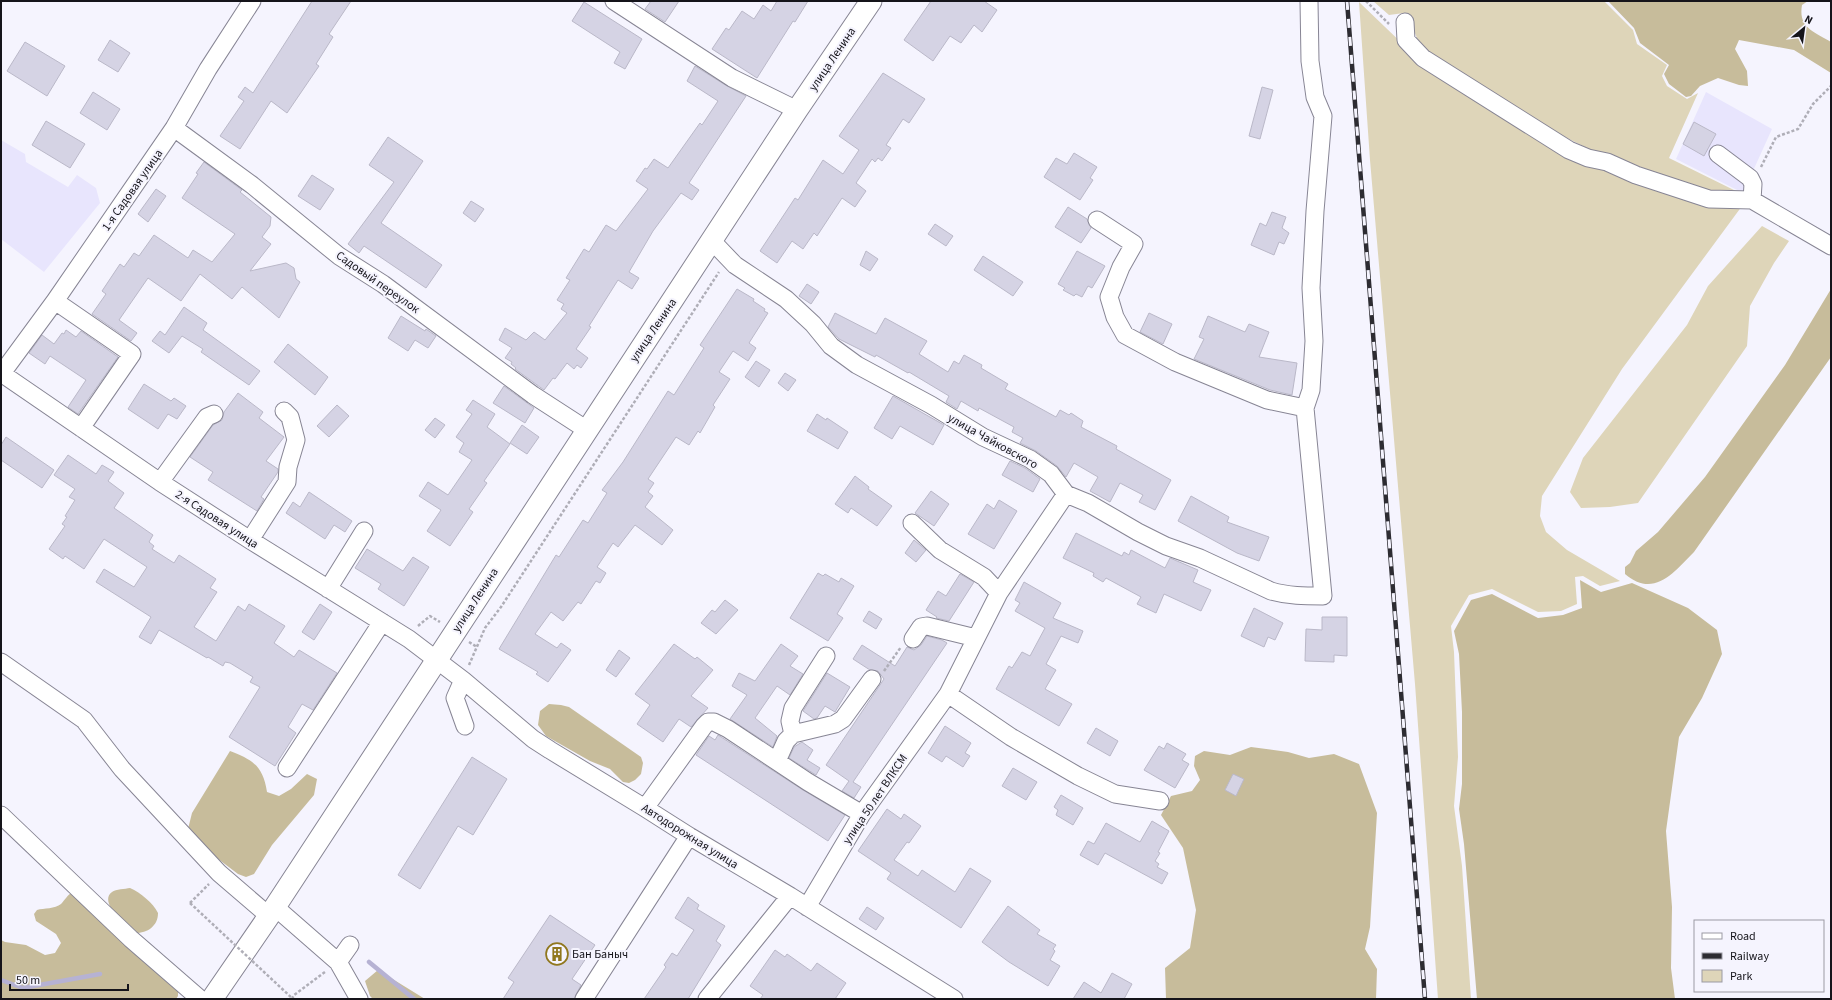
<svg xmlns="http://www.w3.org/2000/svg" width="1832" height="1000" font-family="'Source Sans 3',sans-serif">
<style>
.built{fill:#e8e5fd}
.green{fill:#ded5b9}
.forest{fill:#c7bc9b}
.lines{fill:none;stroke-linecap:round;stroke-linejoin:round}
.stream{stroke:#b6b2d3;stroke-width:4.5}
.building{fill:#d5d3e4;stroke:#bab8c8}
.minor-casing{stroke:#878594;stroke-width:19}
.major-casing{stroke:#878594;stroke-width:23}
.path{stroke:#afaeb7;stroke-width:2.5;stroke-dasharray:3 2;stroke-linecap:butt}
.minor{stroke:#fff;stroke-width:17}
.major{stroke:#fff;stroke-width:21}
.rail-casing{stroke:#2d2c32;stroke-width:4.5}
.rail{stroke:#f5f4fe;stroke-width:3;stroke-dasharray:9;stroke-linecap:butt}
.path-bridge{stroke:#afaeb7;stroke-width:2.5;stroke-dasharray:3 2;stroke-linecap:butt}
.labels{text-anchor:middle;stroke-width:4;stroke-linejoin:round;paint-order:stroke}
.street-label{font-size:12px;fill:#15141a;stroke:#f5f4fe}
.poi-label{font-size:12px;fill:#15141a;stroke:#f5f4fe;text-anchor:start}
</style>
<rect width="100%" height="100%" fill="#f5f4fe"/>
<path class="built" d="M1706 92 1772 129 1743 193 1676 159Z
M1 140 25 154 26 162 68 187 77 175 96 188 100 203 44 272 1 239Z"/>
<path class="green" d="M1373 1H1604L1633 30 1637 44 1667 65 1662 76 1667 86 1687 99 1698 93 1669 158 1740 193 1719 196 1599 154 1553 131 1439 62 1419 43 1408 16 1404 13 1389 15Z
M1359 2 1409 50 1573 156 1742 206 1622 369 1542 496 1540 516 1546 532 1567 550 1620 581 1600 586 1583 576 1575 577 1577 604 1561 611 1538 612 1492 589 1469 595 1451 626 1454 652 1458 757 1454 806 1462 866 1471 999H1438L1415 684 1370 160Z
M1762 226 1789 241 1774 263 1750 306 1747 346 1638 503 1610 507 1581 508 1570 492 1583 458 1687 325 1708 286Z"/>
<path class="forest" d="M1608 1H1808L1802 5C1798 28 1814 31 1831 42V73L1794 50 1739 40 1735 49 1747 71 1748 86 1739 85 1718 78 1700 86 1691 96 1686 97 1669 84 1664 74 1669 65 1640 43 1634 28Z
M1831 289V357L1694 552C1674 572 1654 599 1625 574V567L1630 563 1636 551 1658 532 1705 477 1785 365Z
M1580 580 1601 592 1632 583 1688 608 1717 630 1722 654 1702 698 1679 737 1666 831 1672 907 1671 968 1675 999H1477L1464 844 1459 809 1462 784V712L1459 654 1454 631 1471 600 1492 594 1538 618 1563 615 1582 608Z
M549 704 561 705 569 707 641 757 643 763 641 774 635 780 629 783 623 782 610 769 590 761 546 736 538 725 540 711Z
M1251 747 1288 752 1309 758 1334 754 1359 764 1377 813 1370 927 1365 949 1377 969 1376 999H1166L1165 968 1190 948 1196 910 1183 848 1161 815 1171 796 1192 791 1200 780 1194 766 1195 756 1204 751 1230 755Z
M230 751C253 760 263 766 267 792L279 796 291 789 307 774 317 779 314 795 272 845 254 874 246 877 238 874 197 843 188 829 192 813Z
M130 888C141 893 153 903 158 913 158 927 146 934 133 933 126 926 98 902 112 892 116 889 125 889 130 888Z
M73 892 178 985V996L176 999H1V940L5 942 26 945 45 955 55 953 61 943 56 934 36 921 34 914 37 910C44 908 55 909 61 904 65 900 67 895 73 892Z
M378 970 425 999H373L370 996 365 981Z"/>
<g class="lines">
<path class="stream" d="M369 962 414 999
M1 980 23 988 100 974"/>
</g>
<path class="building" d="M312 1H351L329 34 333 37 316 64 319 66 287 113 271 101 240 149 220 136 244 101 238 97 245 87 253 93Z
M651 1H679L665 22 645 9Z
M777 1H808L795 22 793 21 757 78 712 49 726 28 729 30 742 11 754 19 763 5 771 11Z
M931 1H984L997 10 982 32 974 25 961 43 950 36 933 61 904 40Z
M584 2 642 39 625 69 614 63 620 52 572 21Z
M110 40 130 53 118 72 98 60Z
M25 42 65 66 47 96 7 71Z
M695 66 727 86 746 96 689 183 699 190 692 200 681 193 653 231 629 272 639 278 632 289 618 280 589 326 591 327 576 349 588 358 581 368 577 365 574 369 567 363 555 379 553 378 544 390 515 369 516 368 511 364 512 362 505 358 512 348 499 340 505 328 526 340 534 332 545 340 567 313 561 309 564 304 557 300 570 280 566 278 584 249 589 252 606 225 616 231 648 189 636 181 645 168 647 169 654 159 668 168 700 123 702 125 718 101 687 81Z
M883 73 925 99 909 123 903 119 886 145 891 148 882 161 878 158 875 162 872 159 856 183 866 191 855 207 842 198 817 236 814 233 803 249 792 241 777 263 760 251 795 198 798 200 823 160 843 174 859 150 839 136Z
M1262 87 1273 90 1260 139 1249 136Z
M93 92 120 109 107 130 80 113Z
M46 121 85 144 70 168 32 145Z
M1694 122 1716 134 1704 156 1683 144Z
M388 137 423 161 381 223 442 265 426 288 364 246 359 253 348 244 394 182 369 165Z
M1074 153 1097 167 1090 178 1093 180 1080 200 1044 177 1056 158 1067 164Z
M204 162 242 190 240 192 271 217 270 226 262 237 271 244 250 271 286 263 294 268 296 279 300 282 279 318 242 287 232 299 200 274 181 301 148 278 119 320 137 333 131 341 92 314 106 294 102 291 120 264 124 267 134 253 139 256 154 235 188 258 193 250 212 262 235 234 182 198 198 174 196 173Z
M312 175 334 189 320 210 298 196Z
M156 189 166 196 148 222 138 214Z
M471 201 484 209 475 222 463 213Z
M1068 207 1087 219 1091 228 1081 243 1055 227Z
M1272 212 1286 217 1282 228 1289 233 1284 244 1279 242 1274 255 1251 245 1260 223 1266 226Z
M935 224 953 236 946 246 928 234Z
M866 251 878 259 870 271 860 265Z
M1077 251 1105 266 1092 288 1088 286 1082 297 1076 294 1074 296 1063 290 1065 288 1058 284Z
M983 256 1023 282 1013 296 974 270Z
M807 284 819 292 811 304 799 296Z
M737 289 754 299 753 301 765 309 764 311 768 313 749 343 756 348 748 361 733 351 719 372 730 379 713 405 715 407 700 433 698 431 689 445 676 437 648 479 654 483 648 492 653 496 645 507 673 530 662 545 635 525 618 547 613 543 597 567 606 573 600 583 596 581 581 604 578 602 563 621 551 612 535 634 557 648 561 643 571 650 548 682 536 674 538 672 499 649 556 555 559 557 583 520 588 523 607 493 602 490 623 462 668 391 674 395 704 348 700 345Z
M184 307 207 323 203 330 260 371 249 385 201 352 203 349 182 336 169 353 152 341 160 331 165 335Z
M835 313 876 334 885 318 927 341 919 354 948 372 954 361 959 364 964 355 982 365 981 368 1008 384 1005 389 1056 417 1060 410 1069 415 1071 413 1083 421 1081 427 1117 446 1116 449 1171 480 1155 510 1139 502 1143 495 1120 483 1110 502 1090 491 1098 477 1074 463 1066 477 1057 466 1036 451 1020 443 1023 438 1012 432 1014 427 979 408 978 411 961 401 957 409 946 402 949 396 909 372 908 373 876 355 875 357 839 339 828 327Z
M1149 313 1172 324 1163 344 1140 332Z
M401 316 425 331 426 329 436 336 428 348 415 340 408 351 388 338Z
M1208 316 1245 332 1249 324 1269 332 1259 357 1297 363 1292 395 1270 390 1194 359 1204 339 1199 337Z
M66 330 76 337 81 331 118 357 78 414 68 407 86 380 50 356 45 364 29 353 42 335 54 344 62 333 64 334Z
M288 344 328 377 315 395 274 362Z
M756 361 770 370 759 387 745 377Z
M785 373 796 380 788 391 778 383Z
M144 384 171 401 174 398 186 406 177 419 168 414 158 429 128 409Z
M504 386 534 408 525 423 493 403Z
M238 393 263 412 259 418 284 437 266 461 278 469V472L261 497 264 499 257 511 208 480 213 472 190 457 213 425 222 420 224 412Z
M893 396 944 425 933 445 900 426 892 439 874 428Z
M473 400 495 414 487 427 510 444 484 481 487 483 469 509 473 512 450 546 427 531 441 510 419 496 428 482 448 495 472 460 459 452 464 443 456 437 472 414 466 410Z
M337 405 349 416 329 437 317 426Z
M817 414 826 420 827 418 848 432 838 449 807 431Z
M435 418 445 425 435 438 425 430Z
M522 425 539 437 527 454 510 443Z
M6 437 54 470 42 488 1 460V445Z
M68 455 96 474 102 465 114 472 108 481 124 493 114 508 153 535 149 542 154 546 152 549 174 563 179 555 216 579 210 588 217 592 194 627 216 641 238 606 245 611 249 604 285 626 274 643 294 657 299 650 337 673 313 710 302 704 288 727 296 733 275 766 229 737 260 687 250 682 253 677 230 663 225 662 223 666 208 657 207 658 159 630 151 644 139 637 151 617 96 582 104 569 134 587 147 567 104 539 84 569 65 556 63 559 49 549 65 526 62 524 67 517 65 516 75 500 69 497 75 489 54 475Z
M1010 461 1025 468 1040 479 1033 492 1002 475Z
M855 476 869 487 868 489 892 506 877 526 851 508 848 513 835 504Z
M931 491 949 504 934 526 915 513Z
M309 492 352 521 345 532 334 525 325 539 286 513 293 502 300 507Z
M1191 496 1229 517 1227 522 1269 537 1259 561 1237 553 1178 521Z
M999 500 1017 511 994 549 968 534 987 504 994 509Z
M1076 533 1122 556 1124 552 1129 555 1131 550 1165 568 1170 558 1198 570 1193 582 1211 590 1201 611 1164 594 1156 613 1137 604 1141 597 1106 578 1103 582 1093 576 1094 573 1063 558Z
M914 540 926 550 916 562 905 553Z
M367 549 403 571 413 557 429 567 404 606 378 589 381 584 355 568Z
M818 573 823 576 825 574 839 582 841 578 854 586 837 614 843 618 828 641 790 618Z
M960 574 974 582 949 621 936 618 937 617 926 610 938 591 946 596Z
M1024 582 1061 603 1053 618 1083 631 1078 643 1061 636 1046 664 1056 670 1045 689 1072 704 1059 726 996 689 1009 666 1012 668 1022 652 1030 656 1045 628 1015 611 1020 603 1015 600Z
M725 600 738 610 716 634 701 623 712 610 715 612Z
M320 604 332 612 314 640 302 632Z
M1254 608 1283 623 1275 640 1268 637 1264 647 1241 636Z
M869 611 882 619 876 629 863 621Z
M1322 617H1347V656L1334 655V662L1305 661 1306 629 1322 630Z
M927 636 942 640 947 643 853 782 861 787 854 798 842 791 849 781 826 765 884 679 878 671 870 670 853 659 862 645 895 666 907 647 914 650 921 645Z
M674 644 695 659 697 657 713 670 691 696 708 708 691 727 679 719 663 742 637 724 650 705 635 694Z
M781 644 798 656 790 666 803 674 790 695 777 686 755 718 777 736 773 747 730 719 747 695 732 686 739 673 755 681Z
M619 650 630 658 616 677 606 670Z
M827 673 850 687 835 712 825 706 817 718 814 719 803 711Z
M945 726 971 743 965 753 970 756 963 767 946 756 942 762 928 753Z
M1096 728 1118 741 1110 756 1087 743Z
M718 735 803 790 845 815 828 841 696 755 709 736 715 740Z
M802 742 813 750 807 760 820 768 816 775 789 758 794 747Z
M1167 743 1186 754 1182 760 1189 764 1175 788 1144 770 1159 746 1164 749Z
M472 757 507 779 473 835 458 826 420 889 398 875Z
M1013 768 1037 782 1026 800 1002 786Z
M1233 774 1244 779 1236 796 1225 790Z
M1061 795 1083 808 1073 825 1056 815 1058 810 1054 807Z
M887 809 901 819 904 814 921 826 909 843 907 842 894 860 918 876 922 870 955 892 970 868 991 881 961 928 887 879 891 873 858 851Z
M1152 821 1169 831 1158 852 1160 853 1155 861 1159 864 1157 867 1168 873 1162 884 1105 853 1098 865 1080 855 1088 841 1094 844 1106 823 1140 842Z
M688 897 699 905 697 909 725 926 716 941 721 945 688 999H644L666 967 664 965 672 953 677 956 694 930 675 918Z
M1008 906 1040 930 1037 934 1056 945 1053 949 1055 951 1050 960 1060 966 1048 986 1009 962 982 942Z
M867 907 884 918 876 930 859 919Z
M550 915 595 945 572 979 581 985 574 999H503L514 982 508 978Z
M775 950 785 957 787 954 811 971 817 963 846 983 835 999H760L763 995 750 986Z
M1112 973 1132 984 1124 999H1073L1084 982 1101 993Z"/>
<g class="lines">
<g class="minor-casing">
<path id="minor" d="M614 1 732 78 797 110
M1405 22 1406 40 1423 58 1569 150 1588 158 1607 162 1636 175 1709 199 1752 200 1831 246
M174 128 252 185 339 256 383 284 533 395 587 430
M1718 154 1750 178 1753 184 1752 200
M1097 220 1134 244 1121 267 1109 297 1115 317 1125 335 1175 362 1267 400 1305 408
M712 241 735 265 786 299 813 324 831 346 857 365 931 405 983 437 1030 459 1051 474 1066 494 1088 503 1138 532 1166 546 1200 558 1271 591C1288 596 1305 596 1323 596L1305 408 1311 390 1314 341 1311 288 1315 211 1323 116 1315 97 1310 61 1309 1
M55 301 132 354 81 428
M1 373 160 482 250 540 409 639 463 680 533 739 550 750 645 808 689 836 790 896 954 999
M2 373 55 301 174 128 208 69 252 1
M160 482 207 417 214 414
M912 523 940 550 984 577 999 593
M250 540 287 482 288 467 296 440 290 417 284 411
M328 589 364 531
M913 639 921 627 927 626 976 638
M1 662 84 720 122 769 219 873 269 916
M463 680 455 698 465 726
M948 694 1011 737 1078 776 1115 794 1160 801
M793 734 790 721 793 708 826 656
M777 761 786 741 793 734 835 724 843 719 872 679
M287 768 382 622
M645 808 704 726 708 722H714L728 729 808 782 862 814
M1 815 131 939 200 999
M275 907 338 962 359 999
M807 907 862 814 948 694 999 593 1066 494
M338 962 350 945
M584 999 689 836
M707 999 790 896"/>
</g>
<g class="major-casing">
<path id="major" d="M212 999 269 916 797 110 871 1"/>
</g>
<path class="path" d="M1366 1 1389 24
M1761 167 1776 137 1798 129 1813 104 1831 86
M418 626 430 616 440 622
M469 642 477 647
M469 665 485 628 501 607 719 272
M884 671 901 647
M190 903 209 884
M292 999 294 995 325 972"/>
<use href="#minor" class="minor"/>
<use href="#major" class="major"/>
<g class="rail-casing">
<path id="rail" d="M1347 1 1425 999"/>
</g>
<use href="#rail" class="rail"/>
<path class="path-bridge" d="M190 903 293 999"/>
</g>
<defs>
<g id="building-ring" transform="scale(1.15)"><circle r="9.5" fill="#f5f4fe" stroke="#90771d" stroke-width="1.5"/><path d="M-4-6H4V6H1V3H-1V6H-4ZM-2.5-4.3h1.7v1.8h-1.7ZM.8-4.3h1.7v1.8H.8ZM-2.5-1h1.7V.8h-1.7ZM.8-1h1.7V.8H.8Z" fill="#90771d"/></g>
</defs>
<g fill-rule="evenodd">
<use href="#building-ring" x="557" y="954"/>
</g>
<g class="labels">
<g class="street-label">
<text transform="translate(832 59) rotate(-56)" y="4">улица Ленина</text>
<text transform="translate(132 190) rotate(-55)" y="4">1-я Садовая улица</text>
<text transform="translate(378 282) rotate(35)" y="4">Садовый переулок</text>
<text transform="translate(653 330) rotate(-56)" y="4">улица Ленина</text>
<text transform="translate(993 441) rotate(29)" y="4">улица Чайковского</text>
<text transform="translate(217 519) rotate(33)" y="4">2-я Садовая улица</text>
<text transform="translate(475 600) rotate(-57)" y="4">улица Ленина</text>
<text transform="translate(875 799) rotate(-56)" y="4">улица 50 лет ВЛКСМ</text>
<text transform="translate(690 836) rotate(32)" y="4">Автодорожная улица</text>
</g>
<g class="poi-label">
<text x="572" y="958">Бан Баныч</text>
</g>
</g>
<rect width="1832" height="1000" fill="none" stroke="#15141a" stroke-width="4"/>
<rect x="1694" y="920" width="130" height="72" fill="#f5f4fe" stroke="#9b9aa3"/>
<rect x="1702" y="933" width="20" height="6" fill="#ffffff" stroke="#9b9aa3"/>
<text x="1730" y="940" font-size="12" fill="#15141a">Road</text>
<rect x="1702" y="953" width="20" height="6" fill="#2d2c32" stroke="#9b9aa3"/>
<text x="1730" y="960" font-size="12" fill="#15141a">Railway</text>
<rect x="1702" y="970" width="20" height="12" fill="#ded5b9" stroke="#9b9aa3"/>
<text x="1730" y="980" font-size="12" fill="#15141a">Park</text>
<g transform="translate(1804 28) rotate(29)" stroke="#f5f4fe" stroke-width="3" paint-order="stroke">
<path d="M0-3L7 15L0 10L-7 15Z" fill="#15141a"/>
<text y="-6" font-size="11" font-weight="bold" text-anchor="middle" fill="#15141a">N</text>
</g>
<path d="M10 984v6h118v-6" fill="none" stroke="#15141a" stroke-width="2"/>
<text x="16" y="984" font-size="12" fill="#15141a" stroke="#f5f4fe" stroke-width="3" paint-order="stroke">50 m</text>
</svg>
